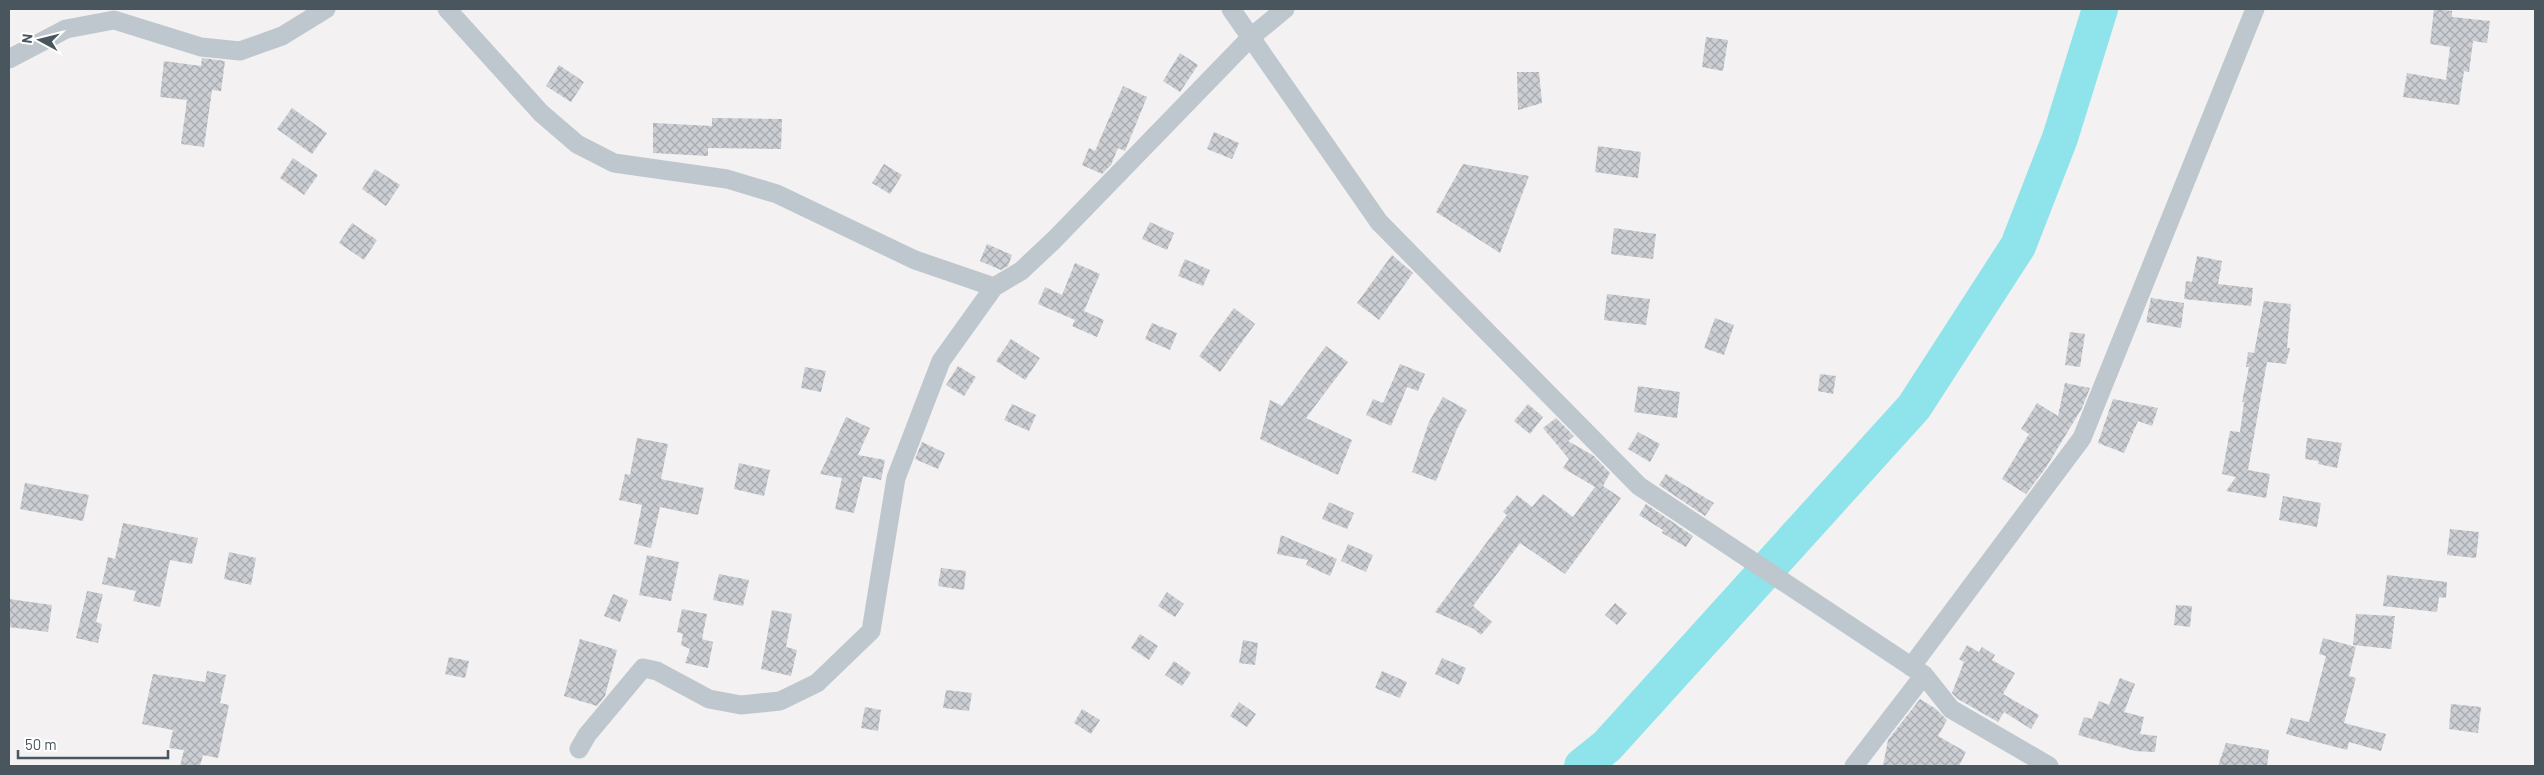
<svg xmlns="http://www.w3.org/2000/svg" width="2544" height="775" font-family="Barlow,sans-serif">
<style>
.lines{fill:none;stroke-linecap:round;stroke-linejoin:round}
.river{stroke:#8fe3eb;stroke-width:36}
.building{fill:url(#building-cross-hatch)}
.minor{stroke:#bdc7cd;stroke-width:19}
</style>
<defs>
<pattern id="building-cross-hatch" width="8" height="8" patternUnits="userSpaceOnUse" patternTransform="scale(1.25)"><rect width="8" height="8" fill="#cbced3"/><path d="M0 0l8 8M0 8l8-8" fill="none" stroke="#a7aaae"/></pattern>
</defs>
<rect width="100%" height="100%" fill="#f3f1f1"/>
<g class="lines">
<path class="river" d="M1582 766 1607 746 1914 407 2018 246 2060 138 2100 9"/>
</g>
<path class="building" d="M2434 9 2452 11V17L2490 21 2487 43 2473 41 2469 72 2464 71 2459 105 2403 97 2407 73 2446 80 2450 47 2430 44Z
M1706 37 1728 40 1723 71 1702 67Z
M1180 53 1198 65 1180 92 1163 81Z
M202 58 225 61 221 91 212 90 204 147 181 144 187 100 160 97 164 61 201 66Z
M559 65 584 82 571 102 546 86Z
M1517 72H1539L1542 103 1518 110Z
M1123 86 1147 97 1125 151 1118 148 1111 165 1102 174 1082 165 1089 148 1095 151Z
M292 108 327 133 312 154 277 129Z
M712 118 782 119 781 149 708 148V156L653 153V123L712 126Z
M1214 132 1239 143 1232 159 1207 149Z
M1598 146 1641 152 1638 178 1595 172Z
M293 158 318 175 304 195 280 178Z
M884 164 902 175 890 194 872 183Z
M1463 164 1529 176 1500 253 1436 212Z
M375 169 400 185 386 206 362 189Z
M1150 222 1174 233 1167 250 1142 239Z
M352 223 377 240 364 260 339 243Z
M1614 228 1656 234 1653 259 1611 254Z
M987 244 1012 255 1008 266 1001 270 980 261Z
M1392 255 1413 273 1379 320 1357 303Z
M2197 256 2222 261 2218 284 2253 288 2251 306 2184 299 2186 281 2192 282Z
M1185 259 1210 270 1203 286 1178 276Z
M1075 263 1100 274 1084 311 1104 320 1097 337 1072 326 1075 320 1038 304 1045 287 1062 295Z
M1607 294 1650 299 1646 325 1604 320Z
M2151 298 2184 303 2181 328 2146 322Z
M2264 301 2291 304 2287 348H2290L2286 364 2267 362 2248 470 2270 474 2266 498 2226 491 2236 477 2222 474 2230 431 2240 432 2244 402H2242L2249 367H2246L2248 352 2254 353Z
M1234 308 1255 324 1220 372 1199 356Z
M1715 318 1734 325 1724 355 1704 348Z
M1152 323 1177 333 1170 350 1145 339Z
M2070 332 2085 334 2080 367 2065 365Z
M1011 339 1040 358 1025 380 996 361Z
M1326 346 1348 362 1306 418 1352 440 1338 475 1260 439 1270 400 1282 406Z
M1400 364 1425 374 1418 391 1407 387 1391 426 1366 415 1373 399 1383 403Z
M958 366 976 377 964 396 946 385Z
M805 367 826 371 821 392 801 388Z
M1820 374 1836 376 1833 394 1818 391Z
M2065 383 2090 388 2082 408 2045 469 2026 494 2002 479 2029 434 2021 429 2037 403 2058 416Z
M1638 386 1680 392 1677 418 1634 412Z
M1443 397 1467 410 1457 429 1436 481 1412 472 1429 422Z
M2113 399 2158 408 2152 426 2138 421 2124 453 2098 443Z
M1012 404 1036 415 1029 431 1004 420Z
M1528 404 1543 417 1530 434 1514 421Z
M846 417 870 428 858 455 885 460 881 480 863 476 854 513 835 509 842 478 820 474Z
M1556 418 1574 436 1568 441 1594 456 1610 473 1603 486 1621 498 1565 574 1520 543 1473 606 1492 622 1481 635 1474 629 1435 612 1507 515 1503 512 1517 495 1532 507 1543 494 1573 517 1595 487 1563 468 1569 459 1543 428Z
M1638 432 1660 444 1650 462 1628 449Z
M637 438 668 444 661 479 704 488 698 515 660 507 651 548 634 544 642 505 619 500 625 474 630 475Z
M2307 438 2342 443 2337 468 2318 464 2319 461 2305 459Z
M922 442 945 453 938 469 915 459Z
M739 463 770 470 764 496 734 489Z
M1666 474 1714 503 1705 516 1659 485Z
M25 483 89 495 83 521 20 509Z
M2283 496 2321 503 2317 527 2279 520Z
M1329 502 1354 513 1347 529 1322 519Z
M1646 504 1693 536 1686 547 1662 533 1663 530 1639 515Z
M123 523 198 538 192 564 170 560 160 607 133 601 136 591 102 584 108 557 115 559Z
M2450 529 2479 532 2476 558 2447 555Z
M1281 535 1337 559 1330 576 1306 565 1308 560 1277 554Z
M1348 544 1373 555 1366 572 1341 561Z
M229 552 256 558 251 585 224 579Z
M647 555 679 562 671 601 639 595Z
M941 568 966 571 964 590 938 586Z
M719 574 749 580 743 606 713 600Z
M2387 575 2447 582 2446 598 2439 597 2437 612 2383 606Z
M87 591 103 594 96 622 102 624 98 643 76 638Z
M1167 592 1184 604 1175 617 1158 606Z
M613 594 628 600 620 622 604 616Z
M9 599 52 605 48 632 9 627Z
M1615 603 1627 613 1617 625 1605 615Z
M2176 605 2192 606 2190 627 2174 625Z
M682 609 707 614 702 639 713 642 708 668 685 663 690 649 681 645 683 634 677 632Z
M772 610 792 614 786 647 797 650 791 676 761 669Z
M2356 614 2395 616 2391 649 2353 645Z
M1140 634 1158 646 1149 660 1131 648Z
M2323 638 2356 647 2349 676 2356 678 2344 723 2386 734 2381 751 2349 742 2347 750 2286 734 2291 718 2309 722 2326 656 2319 654Z
M580 639 617 650 605 696 597 706 564 696Z
M1243 640 1258 643 1255 665 1239 663Z
M1967 645 1979 652 1982 647 1995 655 1992 660 2015 673 2003 694 2039 715 2031 729 2004 712 1998 722 1958 699 1952 693 1964 662 1959 659Z
M449 657 469 661 465 678 445 674Z
M1442 658 1466 668 1459 685 1435 674Z
M1174 661 1191 673 1182 686 1165 675Z
M207 671 226 675 220 703 229 705 218 758 203 755 200 766H180L184 750 169 748 173 730 142 724 153 674 205 682Z
M1382 671 1407 682 1400 698 1375 688Z
M2120 678 2135 684 2124 712 2144 717 2140 734 2157 736 2155 752 2135 751 2078 735 2084 717 2092 719 2099 701 2109 705Z
M946 690 972 693 969 711 943 708Z
M1920 699 1936 709 1947 720 1938 736 1966 752 1959 766H1883L1888 740Z
M1239 702 1256 714 1247 727 1230 716Z
M2451 704 2481 707 2478 733 2449 729Z
M865 707 881 710 878 731 861 728Z
M1082 709 1100 720 1091 734 1074 723Z
M2226 743 2269 750 2267 766H2218Z"/>
<g class="lines">
<path class="minor" d="M447 9 541 113 577 144 614 163 727 179 777 194 915 260 994 287 1021 271 1054 240 1251 37 1285 9
M1231 9 1379 222 1639 486 1924 675 1951 709 2049 766
M9 59 66 29 114 20 201 47 240 51 282 36 326 9
M1911 667 2082 438 2255 9
M579 749 587 735 643 668 657 671 709 699 741 705 780 701 817 683 871 631 896 478 941 361 994 287
M1854 766 1924 675"/>
</g>
<rect width="2544" height="775" fill="none" stroke="#49565e" stroke-width="20"/>
<g transform="translate(40 40) rotate(277)" stroke="#ffffff" stroke-width="4" paint-order="stroke">
<path d="M0-4L9 19L0 12L-9 19Z" fill="#49565e"/>
<text y="-8" font-size="14" font-weight="bold" text-anchor="middle" fill="#49565e">N</text>
</g>
<path d="M18 750v8h150v-8" fill="none" stroke="#49565e" stroke-width="2.5"/>
<text x="25" y="750" font-size="15" fill="#49565e" stroke="#ffffff" stroke-width="4" paint-order="stroke">50 m</text>
</svg>
